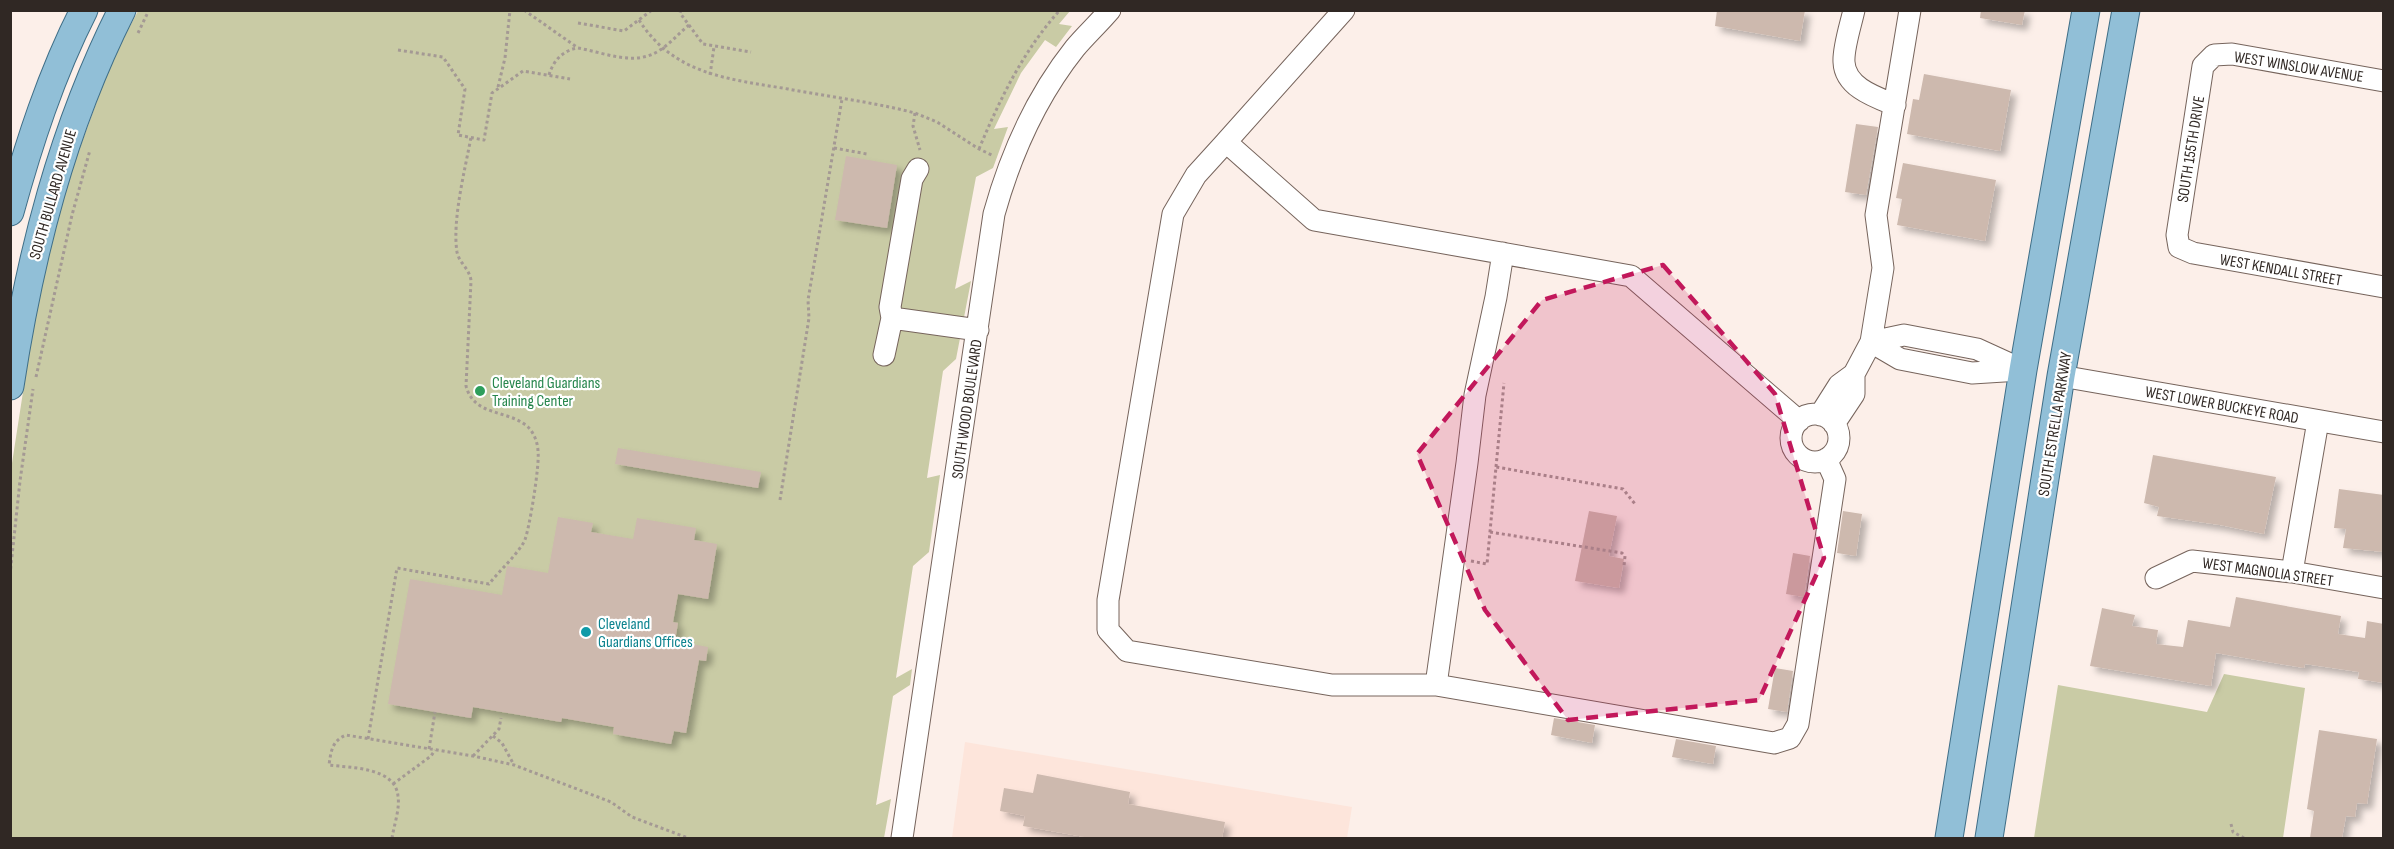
<svg xmlns="http://www.w3.org/2000/svg" width="2394" height="849" font-family="'Sofia Sans Condensed',sans-serif">
<style>
.built{fill:#fde5db}
.green{fill:#c9cba5}
.building{fill:#cdb9ae;filter:url(#shadow)}
.lines{fill:none;stroke-linecap:round;stroke-linejoin:round}
.minor-casing{stroke:#76645c;stroke-width:23}
.major-casing{stroke:#3f6e87;stroke-width:29}
.path{stroke:#a49994;stroke-width:3;stroke-dasharray:3 3;stroke-linecap:butt}
.minor{stroke:#fff;stroke-width:21}
.major{stroke:#91bfd7;stroke-width:27}
.marked{fill:#c2185b;fill-opacity:0.2;stroke:#c2185b;stroke-width:4.5;stroke-dasharray:12 8;stroke-linejoin:round}
.leisure-dot{fill:#2e9e5b;stroke:#fff;stroke-width:2}
.culture-dot{fill:#0f9aa8;stroke:#fff;stroke-width:2}
.labels{text-anchor:middle;stroke-width:4.5;stroke-linejoin:round;paint-order:stroke}
.street-label{font-size:16px;fill:#302824;stroke:#fff}
.leisure-label{font-size:16px;fill:#27864d;stroke:#fff;text-anchor:start}
.culture-label{font-size:16px;fill:#0d838f;stroke:#fff;text-anchor:start}
</style>
<defs>
<filter id="shadow"><feDropShadow dx="5.5" dy="5.5" stdDeviation="3" flood-color="#0004"/></filter>
</defs>
<rect width="100%" height="100%" fill="#fcefe9"/>
<path class="built" d="M965 742 1352 807 1347 838H952Z"/>
<path class="green" d="M138 11H1070L1059 24 1072 26 1056 47 1045 40 1021 73 994 129 1008 127 993 168 976 177 955 289 971 281 956 359 943 371 927 478 940 475 929 552 913 566 896 678 912 669 910 685 893 696 876 805 891 799 884 838H11L10 476 34 321 64 191 112 60Z
M2224 674 2305 688 2283 838H2034L2058 685 2207 712Z"/>
<path class="building" d="M1717 10H1805L1800 41 1715 26Z
M1981 10H2025L2022 25 1980 18Z
M1924 74 2011 90 2000 151 1907 134 1913 99 1919 100Z
M1856 124 1878 127 1866 195 1845 192Z
M846 156 897 165 887 228 835 220Z
M1903 163 1996 180 1985 241 1897 225 1902 199 1896 198Z
M618 448 761 472 758 488 615 464Z
M2153 455 2276 477 2264 534 2220 525 2157 516 2159 507 2144 503Z
M2339 489 2384 495V552L2343 548 2346 529 2334 528Z
M1589 511 1617 516 1609 556 1624 559 1619 588 1575 581Z
M1843 511 1862 514 1856 556 1837 553Z
M558 517 593 523 591 532 633 539 637 518 696 528 694 540 717 544 708 599 678 594 673 622 678 623 675 641 708 647 706 661 699 660 686 733 674 731 671 744 613 734 614 727 562 718 561 722 473 707 471 718 388 704 410 579 502 595 507 566 548 573Z
M1793 553 1810 556 1804 597 1786 594Z
M2236 597 2341 616 2338 634 2365 638 2367 621 2384 624V683L2358 679 2359 672 2305 664 2304 668 2216 653 2211 686 2090 666 2102 608 2135 615 2132 626 2158 630 2156 644 2183 647 2188 620 2230 627Z
M1775 668 1793 671 1787 712 1768 709Z
M1554 718 1595 725 1592 743 1551 735Z
M2319 730 2377 739 2367 804 2357 803 2355 817 2346 816 2342 838H2310L2314 811 2307 809Z
M1676 739 1716 746 1713 764 1672 757Z
M1037 774 1130 792 1128 804 1225 822 1222 838H1090L1023 826 1025 816 1000 811 1004 788 1033 793Z"/>
<g class="lines">
<g class="minor-casing">
<path id="minor" d="M1854 10C1851 24 1843 48 1844 62 1845 87 1875 97 1895 105
M2384 81 2232 54 2214 55 2203 66 2177 235 2179 247 2193 253 2384 287
M1226 142 1344 10
M918 169 912 179 890 307 892 318 978 330
M1871 342 1904 335 1977 349 2023 370
M1871 342 1900 359 1972 373 2020 370
M884 355 892 318
M2061 376 2384 432
M1791 438a24 24 0 1 1 48 0a24 24 0 1 1-48 0Z
M1820 415 1839 385 1854 374 1871 342 1883 268 1876 215 1910 10
M1799 421 1631 276 1314 220 1226 142 1196 175 1173 214 1108 600V630L1127 651 1332 685H1436L1774 743 1790 738 1798 724 1835 479 1826 459
M1834 424 1854 394V374
M2292 572 2318 421
M2156 578 2192 561 2292 572 2384 588
M1436 685 1467 463 1475 395 1496 297 1503 253
M902 838 994 214C1011 153 1036 97 1075 48 1086 35 1099 23 1110 10"/>
</g>
<g class="major-casing">
<path id="major" d="M10 212C29 143 51 75 84 10
M10 386C30 255 62 129 122 10
M1949 838 2023 370 2086 10
M1989 838 2061 376 2126 10"/>
</g>
<path class="path" d="M524 10 578 48
M681 10 680 13 703 44 751 52
M639 20C674 75 729 79 788 89 830 97 873 102 915 113L937 122 979 149 994 156
M578 23 624 31 652 10
M138 33 149 10
M398 50 443 57 465 89 458 135 484 140 492 93 523 71 570 79
M549 75C553 61 563 50 578 48 606 53 635 67 660 50 671 43 679 33 689 25
M710 75 714 47
M498 87 505 58 510 10
M915 113 913 126 920 150
M834 148 867 154
M979 149C1000 99 1023 51 1060 10
M36 377 72 215 90 150
M1496 467 1504 383
M780 500 809 318 808 300 842 99
M1490 532 1622 553 1625 556 1624 566
M1471 561 1487 564 1496 467 1623 489 1635 504
M10 575 20 481 33 389
M493 736 502 743 514 765
M368 739 397 568 489 584C500 570 515 557 524 542 529 533 540 463 538 452 538 443 534 433 528 427 508 409 474 417 466 386L471 281C470 269 459 263 457 252 452 220 465 170 471 137
M429 749 435 712
M473 756 499 729 501 718
M393 784 431 756 435 750
M2231 824 2233 832 2244 838
M392 838C394 825 400 809 398 796 395 767 351 768 329 765 331 751 332 741 346 735L473 756 514 765 611 802 632 817 688 838"/>
<use href="#minor" class="minor"/>
<use href="#major" class="major"/>
</g>
<path class="marked" d="M1663 265 1775 394 1824 558 1759 700 1568 720 1485 610 1417 454 1542 300Z"/>
<circle class="leisure-dot" cx="480" cy="391" r="6"/>
<circle class="culture-dot" cx="586" cy="632" r="6"/>
<g class="labels">
<g class="street-label">
<text transform="translate(2299 66) rotate(9)" y="6">WEST WINSLOW AVENUE</text>
<text transform="translate(2190 149) rotate(-81)" y="6">SOUTH 155TH DRIVE</text>
<text transform="translate(52 194) rotate(-74)" y="6">SOUTH BULLARD AVENUE</text>
<text transform="translate(2281 269) rotate(10)" y="6">WEST KENDALL STREET</text>
<text transform="translate(2222 404) rotate(10)" y="6">WEST LOWER BUCKEYE ROAD</text>
<text transform="translate(966 409) rotate(-82)" y="6">SOUTH WOOD BOULEVARD</text>
<text transform="translate(2054 424) rotate(-81)" y="6">SOUTH ESTRELLA PARKWAY</text>
<text transform="translate(2268 571) rotate(8)" y="6">WEST MAGNOLIA STREET</text>
</g>
<g class="leisure-label">
<text x="492" y="388">Cleveland Guardians<tspan x="492" dy="18">Training Center</tspan></text>
</g>
<g class="culture-label">
<text x="598" y="629">Cleveland<tspan x="598" dy="18">Guardians Offices</tspan></text>
</g>
</g>
<rect width="2394" height="849" fill="none" stroke="#302824" stroke-width="24"/>
</svg>
